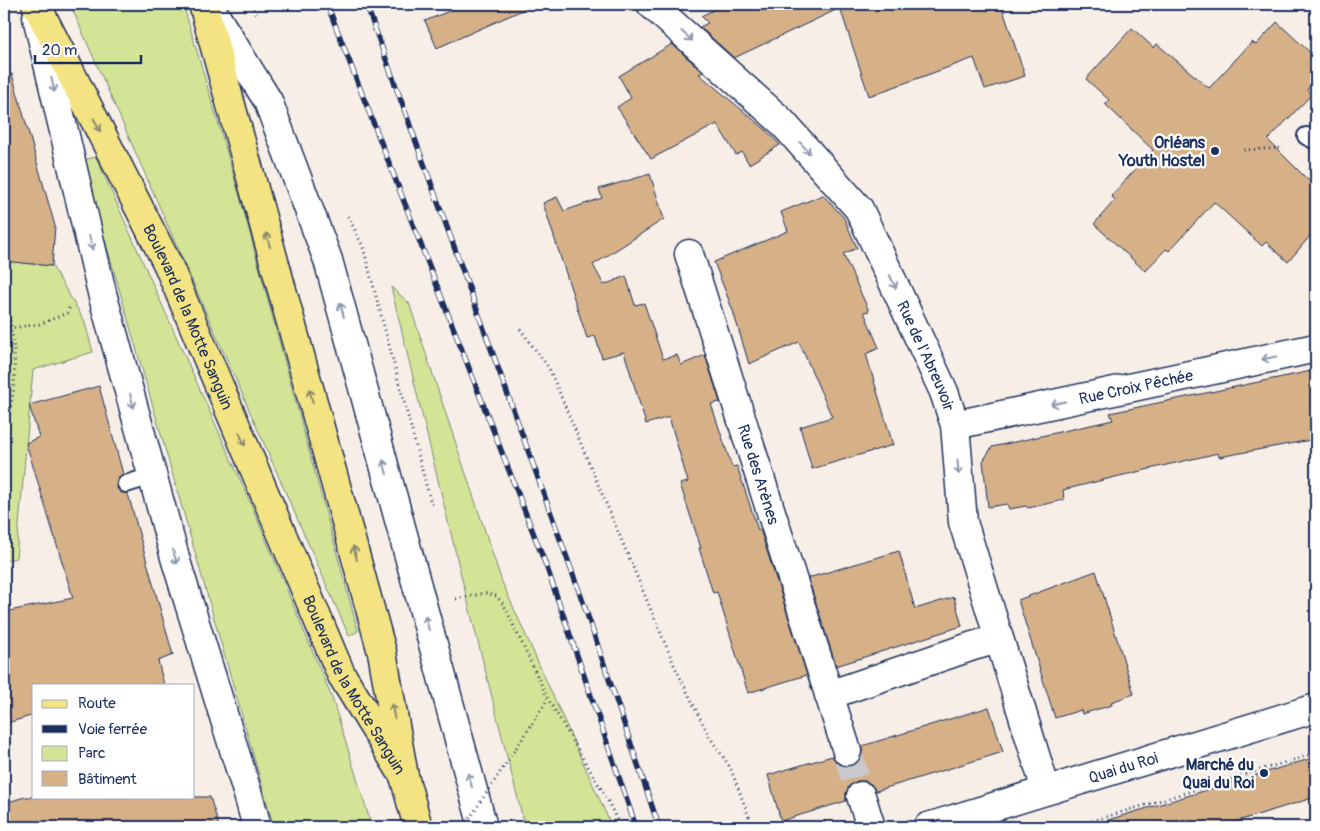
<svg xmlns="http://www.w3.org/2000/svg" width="1320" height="831" font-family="Pangolin,sans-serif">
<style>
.green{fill:#d4e497;stroke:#788a7a}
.building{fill:#d6b188;stroke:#1b2f5e}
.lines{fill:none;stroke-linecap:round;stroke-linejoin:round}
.minor-tunnel{stroke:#cbc9cc;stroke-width:28;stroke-dasharray:28 14;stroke-linecap:butt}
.service-casing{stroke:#1b2f5e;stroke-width:20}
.minor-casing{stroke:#1b2f5e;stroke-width:31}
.tertiary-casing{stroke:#1b2f5e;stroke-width:31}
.primary-casing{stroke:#1b2f5e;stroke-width:31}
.path{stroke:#1b2f5e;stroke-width:3;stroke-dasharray:1 4;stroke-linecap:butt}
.service{stroke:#fff;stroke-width:16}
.minor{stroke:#fff;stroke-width:28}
.tertiary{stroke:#fff;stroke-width:28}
.primary{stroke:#f4e382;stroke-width:28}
.rail-casing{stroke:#1b2f5e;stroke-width:5.5}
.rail{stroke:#fff;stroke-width:4;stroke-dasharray:11;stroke-linecap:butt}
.path-bridge{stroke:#1b2f5e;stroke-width:3;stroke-dasharray:1 4;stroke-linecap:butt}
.oneway{stroke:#8d97ae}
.oneway2{stroke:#888970}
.poi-dot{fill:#1b2f5e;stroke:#fff;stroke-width:2}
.labels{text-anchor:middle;stroke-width:4.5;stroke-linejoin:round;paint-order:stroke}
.poi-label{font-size:16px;font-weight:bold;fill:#1b2f5e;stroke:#fff;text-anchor:end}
.street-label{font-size:16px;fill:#1b2f5e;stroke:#fff}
</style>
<rect width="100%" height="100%" fill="#f7efe7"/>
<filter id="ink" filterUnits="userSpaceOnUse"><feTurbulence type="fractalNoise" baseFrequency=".02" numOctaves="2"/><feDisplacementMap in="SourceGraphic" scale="10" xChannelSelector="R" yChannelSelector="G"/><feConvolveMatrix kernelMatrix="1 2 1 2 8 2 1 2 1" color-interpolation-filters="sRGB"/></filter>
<g filter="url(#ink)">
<path class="green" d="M70 4H183L240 197 358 631 349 636Z
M96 157 251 504 332 698 372 827H274L82 160Z
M4 261 52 266 84 320 93 352 33 370 16 558 4 561Z
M391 287 409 303 502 582 612 827H525L463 583Z"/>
<path class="building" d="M466 4H536L437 48 425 21Z
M725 4H1001L1025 76 985 89 974 58 869 96 840 8 734 58 700 27 708 23 701 16Z
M1277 22 1316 58V80L1307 90 1311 95 1268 140 1316 188V229L1288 262 1266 242 1262 246 1214 202 1169 251 1166 249 1145 271 1094 224 1115 200 1111 196 1153 150 1105 104 1109 100 1086 79 1132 28 1154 48 1157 44 1209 88 1252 42 1256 45Z
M672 44 703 72 699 74 766 130 780 145 749 164 742 152 736 155 717 124 651 159 617 107 631 98 619 76Z
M12 74 55 226 52 266 4 261V75Z
M650 174 664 219 593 265 604 285 626 276 635 305 644 303 663 359 677 355 681 365 705 355 720 402 711 404 732 467 737 466 758 530 760 529 807 675 748 693 717 592 713 593 699 548H701L680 484 688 482 669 417 646 424 624 352 602 358 595 336 587 338 543 203 557 197 564 211 602 198 599 189Z
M823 195 844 218 857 248 843 254 869 311 864 312 879 348 866 354 893 445 812 469 800 427 832 417 799 342 749 364 733 311 714 262 788 231 781 212Z
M1316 370V439L1219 457 1218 453 1111 478 1063 490 1064 500 1028 508 1026 506 1009 509 1007 504 988 507 983 461 992 447 1113 420 1110 413Z
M99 386 123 474 118 478 116 486 120 492 128 494 173 655 158 661 164 685H34V715L4 724V612L73 598 26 443 39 437 29 405Z
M899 551 915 609 954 597 962 626 836 666 808 578Z
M1096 571 1134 694 1111 702 1112 705 1082 714 1081 710 1055 718 1018 600Z
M989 707 1003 752 876 791 871 784 865 781H857L849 786 846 793V801L781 821 768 775 832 756 837 763 843 766H851L859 761 862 754V746Z
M1316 757V797L1218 827H1109L1108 820Z
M25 797H210L219 827H4V803Z"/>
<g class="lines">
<path class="minor-tunnel" d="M847 751 861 796"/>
<g class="service-casing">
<path id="service" d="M1306 136 1316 141
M126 484 152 476"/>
</g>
<g class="minor-casing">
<g id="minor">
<path id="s1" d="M651 4 781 121 859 209 944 392 955 425 963 522 1046 790"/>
<path id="s2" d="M689 254 847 751"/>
<path id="s3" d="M955 425 1316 348"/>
<path d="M829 695 973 646 998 639"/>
<path d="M861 796 871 827"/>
</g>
</g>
<g class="tertiary-casing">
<g id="tertiary">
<path d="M208 4 268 101 328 260 483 827"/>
<path d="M37 17 103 297 176 561 249 798 257 827"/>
<path id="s4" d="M928 827 1316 708"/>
</g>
</g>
<g class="primary-casing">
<g id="primary">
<path id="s5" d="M36 4 168 265 341 674 404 776"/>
<path d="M203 4 382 652 404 776 418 827"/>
</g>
</g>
<path class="path" d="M251 4 257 17
M1244 150 1284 148
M348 216 363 247 432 507
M4 302 7 306C16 346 19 390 4 429
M4 329 40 324 67 313 70 306
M520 329 549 368 675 667 709 736 730 767 753 827
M456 599 485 593 496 596 504 605 548 699 607 799 620 827
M532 724 548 699
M1073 827 1316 753
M1307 827 1316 824"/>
<use href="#service" class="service"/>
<use href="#minor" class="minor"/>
<use href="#tertiary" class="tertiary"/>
<use href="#primary" class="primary"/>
<g class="rail-casing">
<path id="rail" d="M327 4 547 568 636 827
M366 4 583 602 659 827"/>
</g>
<use href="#rail" class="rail"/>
<path class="path-bridge" d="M464 827 532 724"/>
</g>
<defs><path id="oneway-shaft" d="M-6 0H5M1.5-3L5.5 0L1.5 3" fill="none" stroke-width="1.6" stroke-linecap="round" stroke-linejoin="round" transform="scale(1.25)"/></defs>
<g class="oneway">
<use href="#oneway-shaft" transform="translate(687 36) rotate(42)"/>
<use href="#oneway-shaft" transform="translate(53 85) rotate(77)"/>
<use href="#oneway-shaft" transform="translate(805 148) rotate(49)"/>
<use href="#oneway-shaft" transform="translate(91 243) rotate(77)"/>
<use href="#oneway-shaft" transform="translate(893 282) rotate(65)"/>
<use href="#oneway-shaft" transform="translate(342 310) rotate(-105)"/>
<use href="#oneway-shaft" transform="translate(1269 358) rotate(168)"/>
<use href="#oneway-shaft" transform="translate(132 401) rotate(75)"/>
<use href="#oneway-shaft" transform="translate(1058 403) rotate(168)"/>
<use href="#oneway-shaft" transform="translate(385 467) rotate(-105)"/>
<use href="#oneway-shaft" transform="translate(958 467) rotate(85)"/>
<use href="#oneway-shaft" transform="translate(175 557) rotate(74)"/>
<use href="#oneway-shaft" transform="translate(427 623) rotate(-105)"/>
<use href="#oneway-shaft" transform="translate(470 780) rotate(-105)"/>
</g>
<g class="oneway2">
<use href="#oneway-shaft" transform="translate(97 125) rotate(63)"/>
<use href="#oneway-shaft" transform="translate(268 240) rotate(-105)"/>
<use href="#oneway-shaft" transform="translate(311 396) rotate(-105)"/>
<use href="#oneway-shaft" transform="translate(242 439) rotate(67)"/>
<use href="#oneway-shaft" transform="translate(355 553) rotate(-105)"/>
<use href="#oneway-shaft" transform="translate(393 711) rotate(-100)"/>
</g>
</g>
<g class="poi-dot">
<circle cx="1215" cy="151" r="5"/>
<circle cx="1264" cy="773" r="5"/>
</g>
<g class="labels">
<g class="poi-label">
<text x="1205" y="148">Orléans<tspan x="1205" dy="18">Youth Hostel</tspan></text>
<text x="1254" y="770">Marché du<tspan x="1254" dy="18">Quai du Roi</tspan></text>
</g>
<g class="street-label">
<text dy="6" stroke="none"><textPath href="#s5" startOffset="348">Boulevard de la Motte Sanguin</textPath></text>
<text dy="6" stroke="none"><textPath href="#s1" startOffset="454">Rue de l'Abreuvoir</textPath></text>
<text dy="6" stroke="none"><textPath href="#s3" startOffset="185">Rue Croix Pêchée</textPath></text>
<text dy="6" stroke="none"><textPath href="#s2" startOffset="231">Rue des Arènes</textPath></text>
<text dy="6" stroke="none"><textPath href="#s5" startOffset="752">Boulevard de la Motte Sanguin</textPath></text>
<text dy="6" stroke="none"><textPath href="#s4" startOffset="204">Quai du Roi</textPath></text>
</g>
</g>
<rect width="1320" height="831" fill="none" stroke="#fff" stroke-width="20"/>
<rect x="10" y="10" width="1300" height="811" fill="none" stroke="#1b2f5e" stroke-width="2" filter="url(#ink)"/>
<rect x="32" y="684" width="162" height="115" fill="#ffffff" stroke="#a4acbf"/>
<rect x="42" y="700" width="25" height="8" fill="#f4e382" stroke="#a4acbf"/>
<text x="78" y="708" font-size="15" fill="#1b2f5e">Route</text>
<rect x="42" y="725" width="25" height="8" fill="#1b2f5e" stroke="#a4acbf"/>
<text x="78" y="734" font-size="15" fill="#1b2f5e">Voie ferrée</text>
<rect x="42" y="746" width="25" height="15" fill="#d4e497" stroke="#a4acbf"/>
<text x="78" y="758" font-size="15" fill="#1b2f5e">Parc</text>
<rect x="42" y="771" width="25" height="15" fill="#d6b188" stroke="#a4acbf"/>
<text x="78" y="784" font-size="15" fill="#1b2f5e">Bâtiment</text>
<path d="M35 55v8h106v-8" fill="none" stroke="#1b2f5e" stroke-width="2.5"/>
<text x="42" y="55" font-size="15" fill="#1b2f5e" stroke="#ffffff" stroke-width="4" paint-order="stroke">20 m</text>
</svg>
